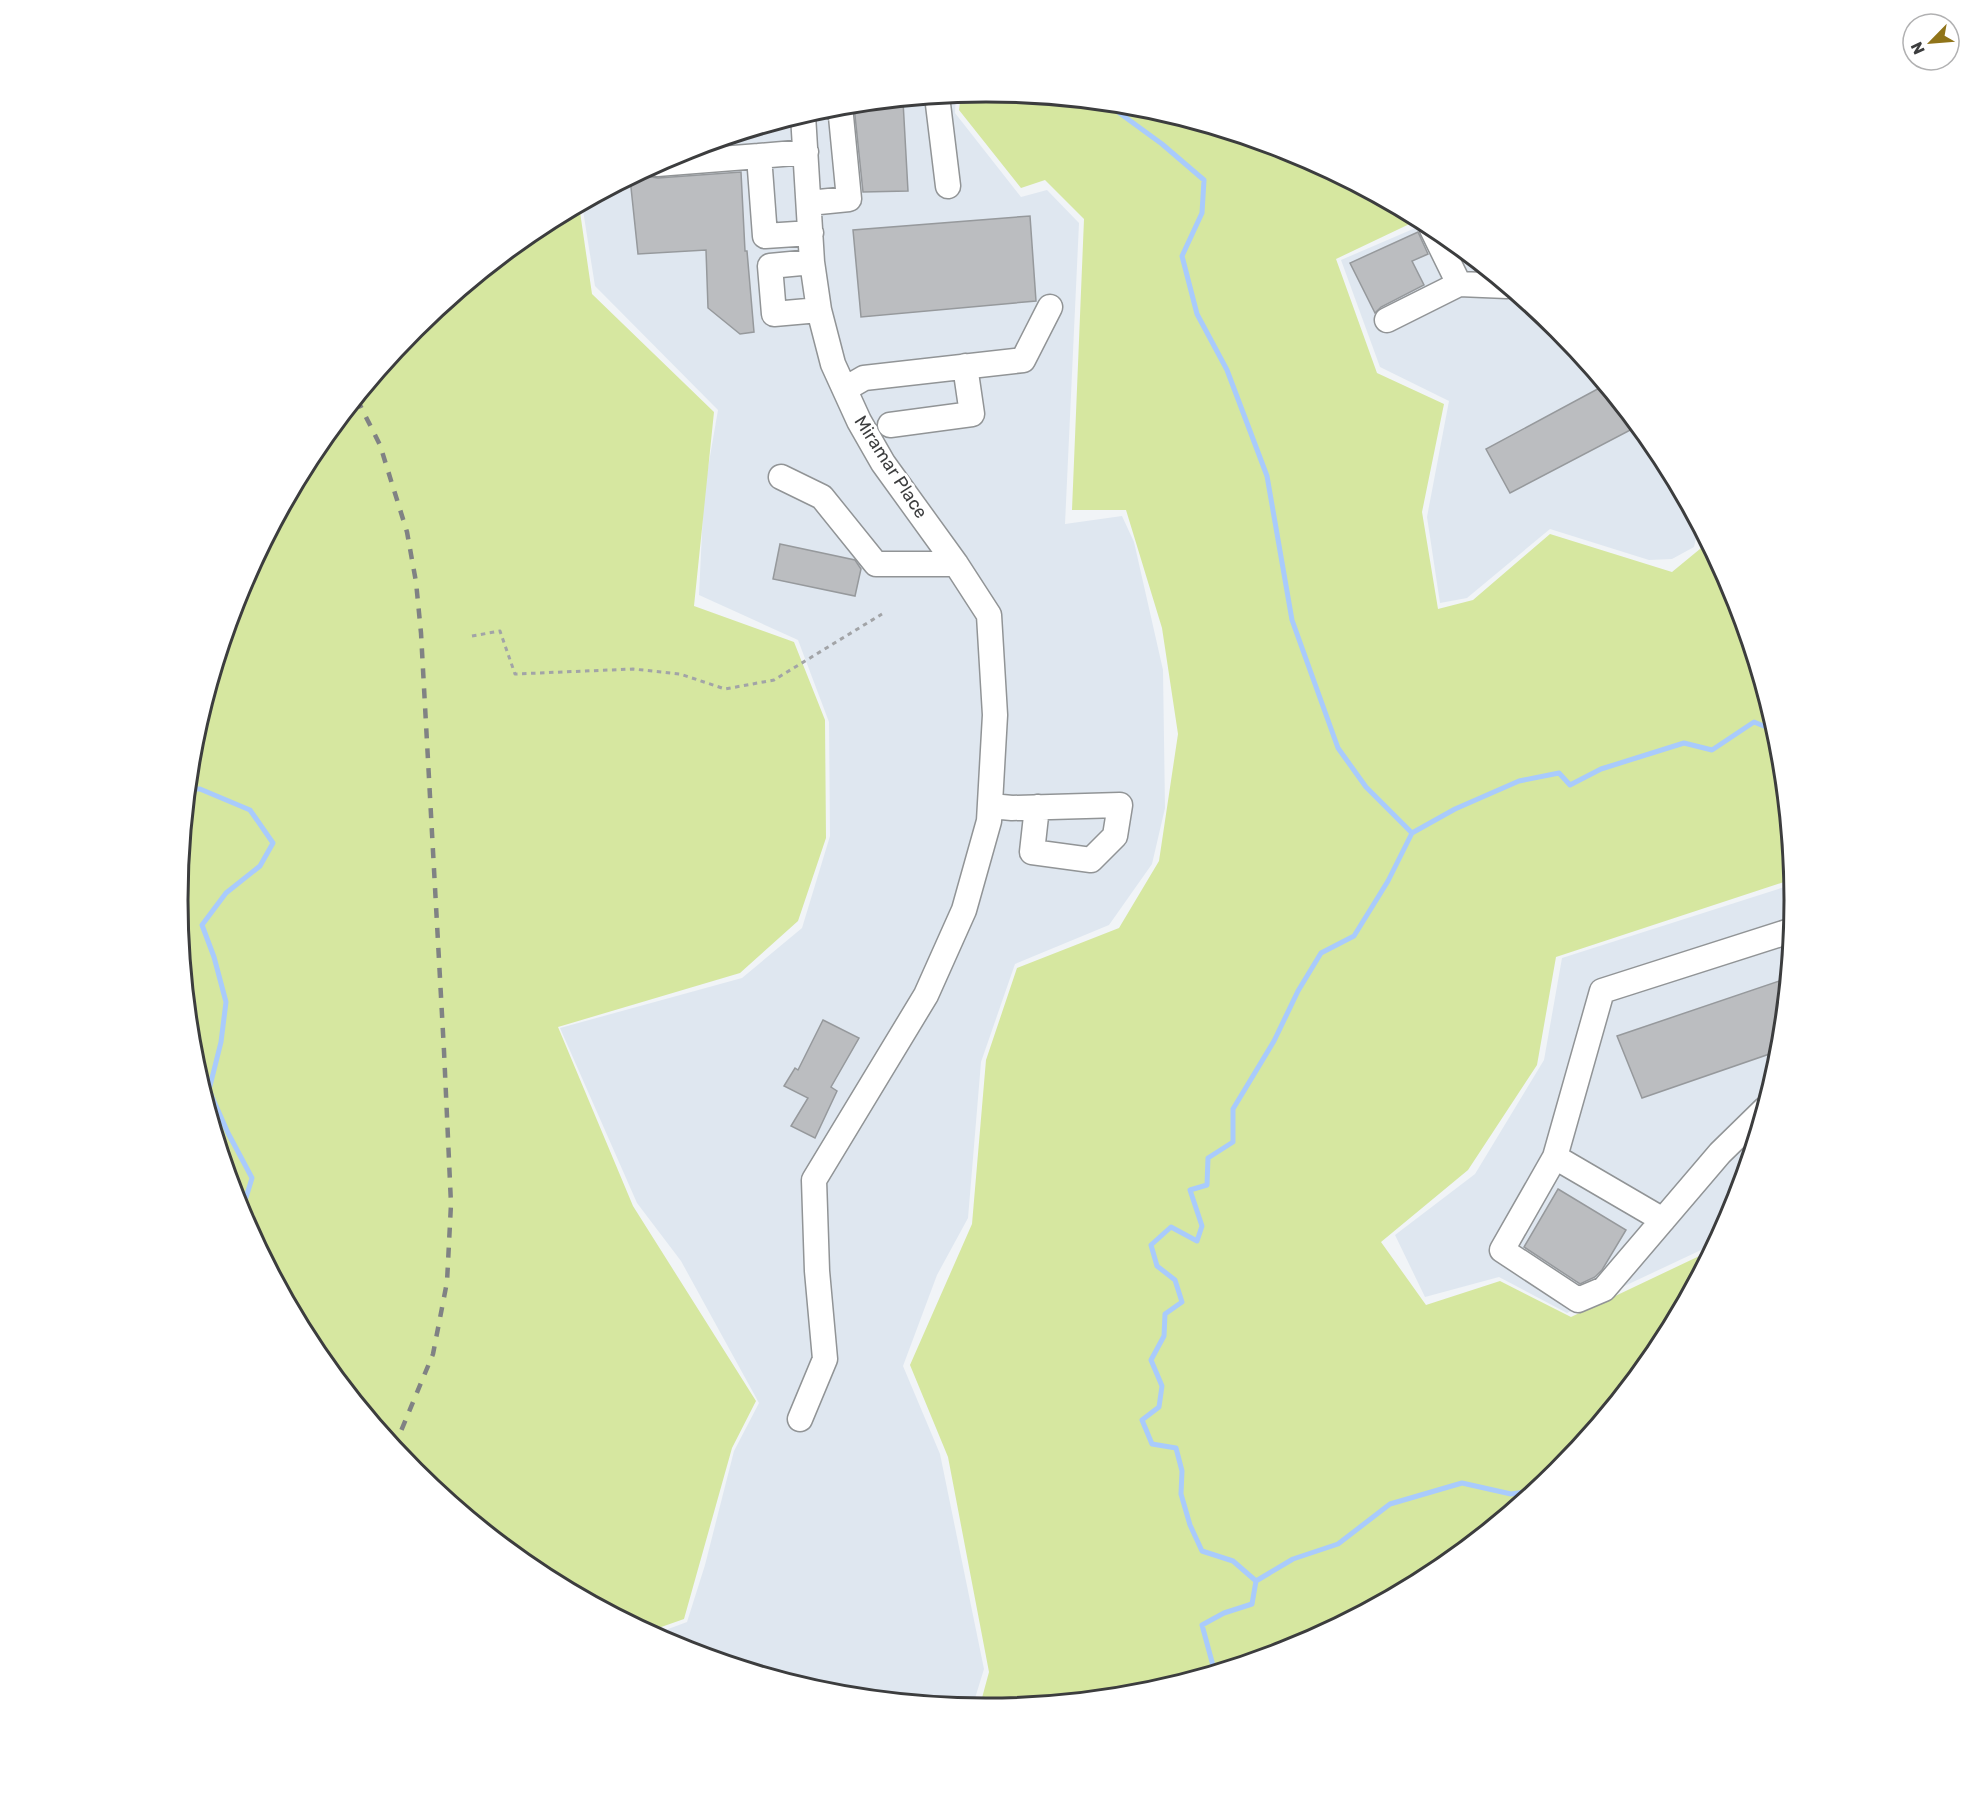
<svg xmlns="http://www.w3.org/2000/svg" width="1973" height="1801" font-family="Rubik,sans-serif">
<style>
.built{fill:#dfe7f0}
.green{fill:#d6e7a0}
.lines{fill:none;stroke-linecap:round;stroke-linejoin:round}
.stream{stroke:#a9cbfc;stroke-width:5}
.building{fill:#bbbdc0;stroke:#96999c;stroke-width:1.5}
.minor-casing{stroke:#919496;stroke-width:27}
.path{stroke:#a2a4a7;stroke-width:3;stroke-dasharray:4.5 4.5;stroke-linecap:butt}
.minor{stroke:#fff;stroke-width:24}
.rail{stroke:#808284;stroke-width:4.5;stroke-dasharray:10 10;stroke-linecap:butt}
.labels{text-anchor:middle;stroke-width:6;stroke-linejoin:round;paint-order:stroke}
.street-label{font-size:18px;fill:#3c3d3e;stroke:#fff}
.rim{fill:none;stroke:#3c3d3e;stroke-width:3}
</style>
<rect width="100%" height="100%" fill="#f1f4f7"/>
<path class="built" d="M956 95 955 113 1021 197 1047 190 1079 223 1065 524 1122 516 1134 542 1163 670 1165 808 1152 864 1109 925 1015 964 981 1062 968 1218 937 1275 903 1366 940 1454 984 1669 972 1708 828 1694 677 1648 652 1635 687 1622 705 1565 734 1451 759 1403 681 1261 637 1203 560 1028 742 978 802 928 830 836 829 722 798 640 699 595 704 491 718 410 595 286 582 204 677 153 829 107Z
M1427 223 1436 228 1559 329 1659 451 1699 525 1694 547 1672 559 1649 560 1550 529 1467 598 1440 603 1427 517 1449 401 1380 367 1341 260Z
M1794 884 1795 901 1780 1059 1734 1210 1716 1243 1567 1313 1499 1277 1425 1297 1395 1235 1475 1174 1544 1060 1562 958Z"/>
<path class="green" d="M987 92 1145 107 1296 153 1420 219 1336 259 1377 373 1444 404 1422 512 1438 609 1473 600 1550 534 1672 572 1706 544 1707 540 1734 591 1780 743 1793 879 1556 957 1537 1065 1468 1170 1381 1242 1426 1305 1500 1281 1571 1317 1712 1250 1659 1350 1558 1473 1436 1573 1296 1648 1144 1694 986 1709H979L989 1672 948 1457 910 1365 972 1224 986 1060 1017 968 1119 928 1159 861 1178 734 1162 628 1126 510H1072L1084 219 1045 180 1021 188 959 110 961 94Z
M579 205 592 294 714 412 694 606 794 642 825 720 826 838 798 921 740 973 558 1027 633 1206 756 1401 732 1448 684 1619 647 1632 537 1573 414 1472 314 1350 239 1210 193 1058 178 900 193 742 239 591 314 451 415 328 537 228Z"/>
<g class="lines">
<path class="stream" d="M1113 104 1114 109 1162 144 1204 180 1202 213 1182 256 1197 314 1227 370 1267 476 1292 620 1338 748 1366 787 1412 833
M188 789H200L250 810 273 843 260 866 226 893 202 925 214 957 226 1002 221 1042 209 1090 228 1133 252 1178 241 1214
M1256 1581 1293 1559 1338 1544 1390 1504 1462 1483 1511 1494 1537 1490
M1215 1673 1202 1625 1224 1613 1252 1604 1256 1581 1233 1561 1202 1551 1190 1525 1181 1494 1182 1471 1176 1448 1152 1444 1142 1420 1159 1407 1162 1386 1151 1360 1164 1336 1165 1314 1182 1302 1175 1280 1157 1266 1151 1245 1171 1227 1197 1241 1202 1226 1190 1190 1207 1185 1208 1158 1233 1142V1109L1274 1041 1298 991 1321 953 1354 936 1388 881 1412 833 1455 809 1519 781 1559 773 1570 785 1601 769 1684 743 1712 750 1754 722 1771 729 1775 726"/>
</g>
<path class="building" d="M903 101 908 191 863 192 854 106Z
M741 172 745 251H747L754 332 740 334 708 308 706 250 638 254 630 178 639 173H646L651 177 658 178Z
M1030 216 1036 301 861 317 853 230Z
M1418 232 1428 254 1412 261 1424 285 1381 307 1375 313 1350 263Z
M1605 385 1638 426 1510 493 1486 449Z
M780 544 855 560 861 569 855 596 773 579Z
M1788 978 1781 1050 1642 1098 1617 1036Z
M823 1020 859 1038 831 1087 837 1091 815 1138 791 1126 808 1098 784 1086 795 1068 798 1070Z
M1558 1189 1626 1230 1602 1270 1595 1277 1580 1284 1524 1247Z"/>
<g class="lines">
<g class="minor-casing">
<path id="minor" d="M937 96 948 186
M806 152 759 156 765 236 811 233
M657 164 759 156
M809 203 849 199 840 106 832 107
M1432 229 1459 284 1507 286
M812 262 770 266 774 314 819 310
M1387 320 1459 284
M845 389 864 378 1023 360 1050 307
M890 425 972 414 965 366
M781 477 822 497 876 564H956
M991 806 1012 808 1120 805 1115 836 1091 860 1032 852 1037 807
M1765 1109 1720 1153 1604 1289 1578 1300 1502 1250 1555 1157 1602 991 1793 930
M1555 1157 1663 1220
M800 1419 825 1359 817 1271 814 1180 926 995 964 910 989 821 995 715 989 615 956 564 883 463 859 421 833 364 819 310 812 262 803 115"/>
</g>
<path class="path" d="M472 636 500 631 515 674 633 669 680 674 725 689 774 680 882 614"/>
<use href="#minor" class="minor"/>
<path class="rail" d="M357 399 380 445 407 532 416 582 421 633 444 1051 451 1204 447 1282 433 1354 394 1448"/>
</g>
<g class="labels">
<g class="street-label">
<text transform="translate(891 467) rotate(57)" y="6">Miramar Place</text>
</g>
</g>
<path d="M0 0H1973V1801H0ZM188 900a798 798 0 1 1 1596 0a798 798 0 1 1-1596 0Z" fill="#fff" fill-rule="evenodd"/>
<path class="rim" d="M188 900a798 798 0 1 1 1596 0a798 798 0 1 1-1596 0Z"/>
<g transform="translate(1931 42) rotate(245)"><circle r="28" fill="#ffffff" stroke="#b1b1b2" stroke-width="1.5"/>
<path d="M0-4.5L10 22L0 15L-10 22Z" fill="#907419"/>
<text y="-9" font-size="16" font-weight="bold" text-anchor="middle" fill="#3c3d3e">N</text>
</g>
</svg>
